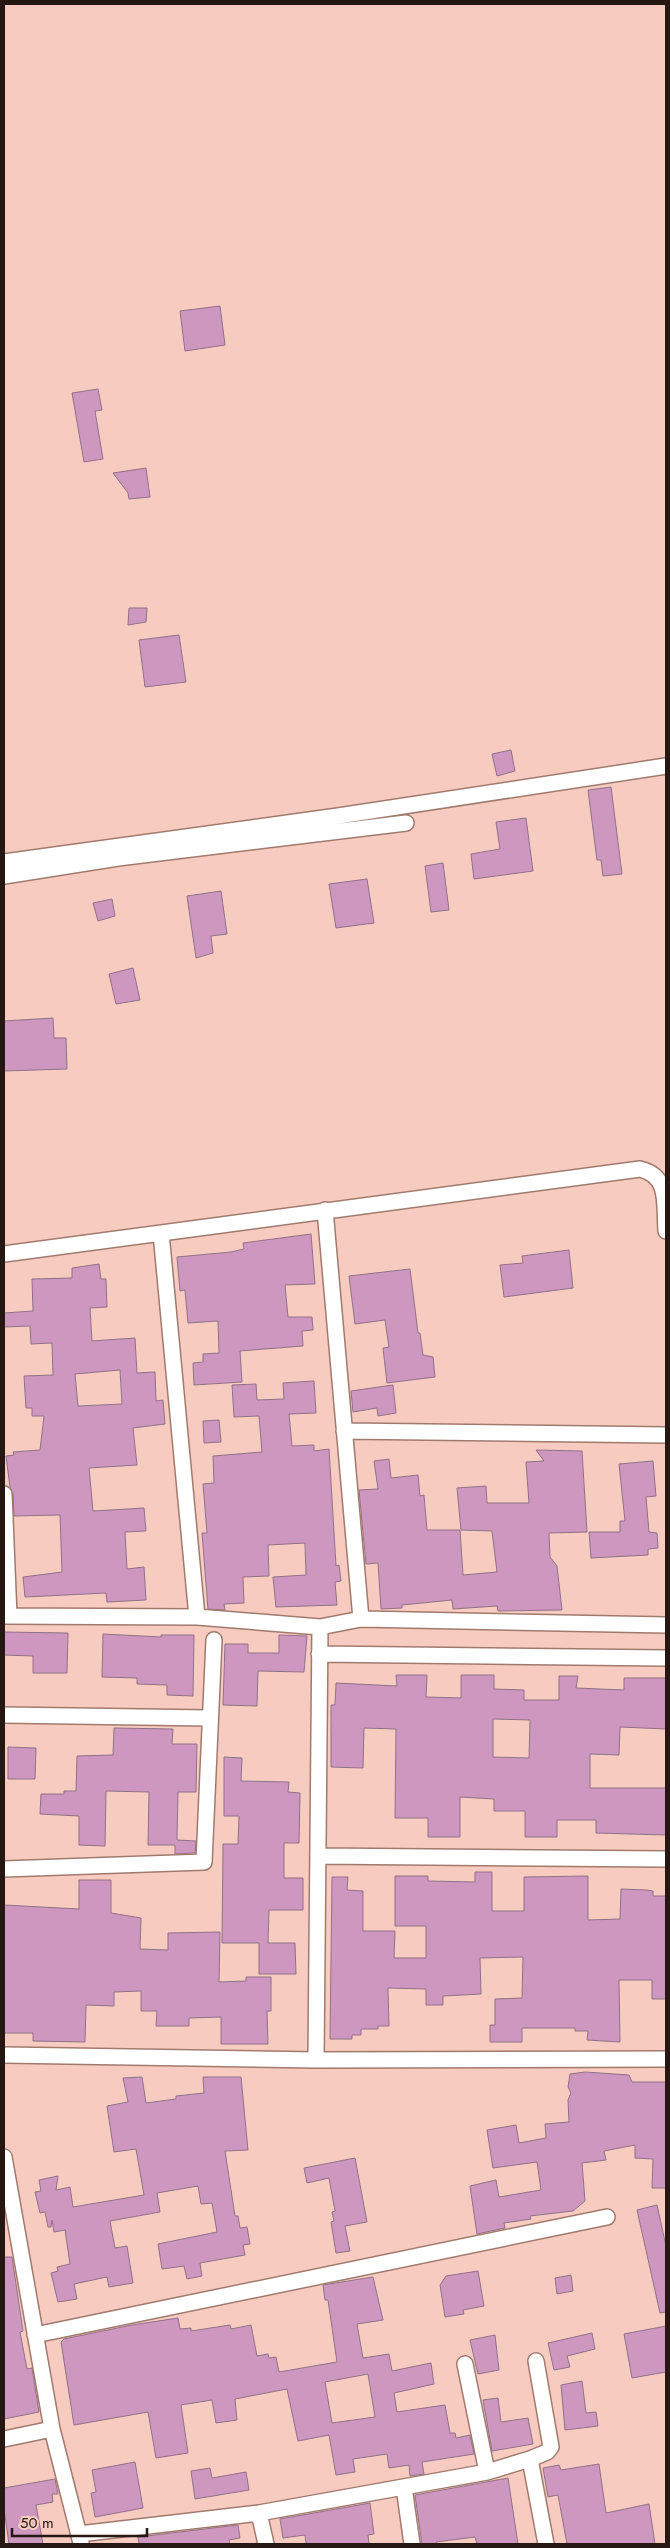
<svg xmlns="http://www.w3.org/2000/svg" width="670" height="2548" font-family="Jost,sans-serif">
<style>
.building{fill:#ce97bf;stroke:#917188;fill-rule:evenodd}
.lines{fill:none;stroke-linecap:round;stroke-linejoin:round}
.street-casing{stroke:#a17a6e;stroke-width:18}
.street{stroke:#fff;stroke-width:15}
</style>
<rect width="100%" height="100%" fill="#f7cbbf"/>
<path class="building" d="M220 306 225 345 185 351 180 311Z
M98 389 102 410 95 411 103 459 84 462 72 393Z
M146 468 150 497 129 499 128 493 113 473Z
M129 608H147L146 622 128 625Z
M179 635 186 682 145 687 139 640Z
M511 750 515 771 497 776 492 754Z
M611 787 622 874 603 876 601 860H597L588 790Z
M526 818 533 871 474 879 471 854 500 849 496 822Z
M443 863 449 910 431 912 425 866Z
M367 879 374 923 336 928 329 884Z
M221 891 227 934 211 936 213 953 196 958 187 896Z
M112 899 115 916 98 921 93 903Z
M133 968 140 1000 116 1004 109 974Z
M53 1018 54 1038H66L67 1069 4 1071V1021Z
M311 1234 315 1284 285 1285 288 1317H312L313 1330 302 1331 303 1346 240 1351 242 1382 194 1385 193 1363 203 1362V1354L219 1353 218 1321 188 1323 185 1290 180 1291 177 1257 231 1252 244 1249 243 1243Z
M569 1250 573 1288 504 1297 500 1265 523 1263 522 1256Z
M99 1264 101 1279H106L107 1307 90 1308 92 1341 135 1338 137 1373 155 1372 156 1401 163 1400 165 1424 133 1428 137 1465 89 1468 93 1511 144 1508 146 1531 125 1532 127 1569 144 1567 146 1600 107 1602 106 1593 25 1597 23 1577 62 1572 60 1515 14 1516 13 1494 10 1487 6 1456 14 1455 13 1452 40 1450 44 1416H32V1408H26L24 1376 53 1375 52 1343 31 1344 30 1326 4 1327V1313L33 1311 32 1279 72 1278V1268ZM120 1370 122 1404 78 1406 75 1374Z
M410 1269 418 1333H420L423 1355 433 1357 435 1377 387 1383 383 1348 389 1347 385 1320 355 1324 349 1276Z
M314 1381 316 1413 289 1414 292 1446 314 1445V1451L329 1449 336 1566 339 1565 341 1581 335 1582 337 1605 276 1607 273 1577 306 1575 305 1543 268 1545 269 1576 243 1577 244 1603 224 1604 225 1610 208 1609 202 1533H207L203 1484 214 1483 213 1456 262 1452 259 1416 234 1417 232 1385 256 1384 257 1400 284 1399 283 1383Z
M393 1385 396 1413 378 1416 377 1408 353 1412 351 1391Z
M219 1420 221 1442 204 1443 203 1421Z
M536 1450 582 1451 587 1532 549 1533 550 1557 557 1566 562 1610 498 1611 497 1606 453 1609 452 1600 402 1605V1608L381 1609 378 1563 366 1564 359 1490 378 1489 374 1461 389 1459 391 1478 418 1475 420 1496 424 1495 427 1530H460L463 1575 497 1572 492 1531 461 1530 457 1488 486 1486 487 1503H529L526 1462 544 1461Z
M653 1461 656 1496 646 1497 649 1532 657 1533 658 1548 648 1549V1555L591 1558 589 1532H620V1521H625L619 1464Z
M4 1632 68 1633 67 1673H33V1656L4 1655Z
M103 1634 161 1637V1635H194L193 1696 167 1695V1685L137 1684V1678L102 1677Z
M279 1635 307 1636 304 1672 258 1671 257 1706 223 1705 225 1644H248V1653H279Z
M396 1675H427L426 1697 461 1698V1675H494V1689L524 1690V1700H559V1676H578L576 1688 624 1690V1678H666V1729L620 1727 619 1755 590 1754V1788H666V1835L596 1833V1820H557V1837H525V1811H494V1799L460 1797V1837H428V1818H395L396 1729 364 1728 363 1768 331 1767V1705H335L336 1683 397 1686ZM493 1719 530 1720 529 1758 493 1757Z
M114 1728 173 1729 172 1744H197L196 1792H178L177 1840 196 1841 195 1853 175 1854V1845H148L149 1792 106 1791 105 1846 79 1845V1816L40 1814 41 1794H64V1791H76L77 1756 113 1755Z
M8 1747 36 1748 35 1779H8Z
M224 1757 242 1758 241 1781 289 1782 288 1792 300 1793 299 1843H284V1878H303V1910H269L268 1943H295L296 1974H259V1943H222L223 1844H238L239 1816H224Z
M475 1872H492V1911H524V1877L588 1876V1920L620 1919 621 1889 647 1890 653 1891V1896H666V1999H652V1980H619L620 2042 587 2040 588 2031H575V2028H522V2042H490V2025H495V1999L522 1998 523 1957 480 1958 481 1994 443 1996V2005H426V1989L388 1988 389 2026H378V2029H361V2035H352V2039H330L332 1877H348L347 1890 363 1891V1931H395L394 1958H426V1926H395V1876H428V1881L475 1882Z
M79 1880H111V1913L141 1918 140 1949 168 1950V1933L220 1932 219 1982 246 1981V1977H271V2011H267L268 2044H221V2017L189 2018V2026H156L157 2011H141V1991L114 1992V2006L86 2005 85 2042 33 2041V2033H4V1905L79 1909Z
M585 2072 629 2075 632 2082H666V2188H652L653 2159 635 2158V2145L604 2151 606 2160 582 2163 585 2201 573 2211 530 2216 531 2219 504 2223 505 2228 477 2234 470 2186 496 2180 499 2197 541 2190 537 2162 493 2168 487 2130 516 2125 519 2143 546 2138 545 2124 569 2122 568 2100 571 2093 568 2087 570 2074Z
M142 2077 146 2103 176 2099V2096L204 2093 203 2077H241L248 2150 225 2151 235 2216H238L240 2228 247 2227 250 2244 243 2245 245 2255 200 2263 202 2276 187 2279 184 2266 162 2269 158 2244 217 2232 212 2203 201 2204 198 2186 157 2193 160 2212 110 2221 115 2248 127 2246 133 2283 109 2287 107 2277 74 2284 77 2299 58 2302 51 2273 58 2271 57 2267 70 2264 65 2230 54 2232 52 2220 51 2227H48L45 2212 40 2213 35 2192 41 2191 39 2180 58 2176 56 2190 70 2187 73 2207 144 2195 136 2149 114 2152 107 2106 128 2102 123 2078Z
M355 2158 367 2222 345 2226 350 2251 336 2253 331 2222 334 2221 332 2212 335 2211 329 2178 307 2183 304 2168Z
M657 2205 666 2246V2312L660 2313 637 2210Z
M4 2257H12L23 2331 20 2332 27 2369 32 2368 39 2412 4 2419Z
M478 2271 484 2306 463 2310 464 2314 445 2317 440 2285 446 2276Z
M571 2275 573 2291 557 2294 555 2278Z
M373 2277 383 2320 357 2324 363 2358 389 2354 392 2371 431 2363 434 2384 394 2393 397 2412 445 2405 450 2433H455L456 2438 470 2435 474 2454 422 2462 424 2474 410 2476 409 2465 389 2468 387 2454 353 2459 355 2472 336 2475 329 2435 298 2441 287 2389 235 2399 237 2420 216 2423 212 2400 181 2405 188 2453 156 2458 148 2412 74 2425 61 2342 64 2339 132 2325 178 2318 180 2329 191 2328V2331L230 2325 231 2329 251 2325 257 2356 268 2354 269 2358 276 2357 279 2372 337 2362 328 2300H325L323 2285ZM368 2374 375 2417 332 2423 325 2382Z
M666 2326V2372L632 2378 624 2334Z
M592 2333 595 2349 567 2356 570 2367 554 2370 548 2343Z
M495 2335 499 2370 478 2374 470 2340Z
M582 2381 586 2413 596 2412 598 2426 565 2430 561 2385Z
M498 2398 501 2422 528 2418 533 2444 492 2451 483 2400Z
M135 2462 143 2508 95 2517 91 2493 96 2492 92 2470Z
M599 2464 606 2513 649 2504 655 2544H567L558 2495 548 2497 543 2468 559 2465 561 2470Z
M210 2468 212 2478 246 2472 249 2490 195 2499 191 2471Z
M508 2478 518 2544H477L475 2537 436 2542 437 2544H422L415 2495Z
M55 2479 58 2494H52L53 2502 36 2505 43 2544H9L4 2509V2488Z
M370 2503 374 2534 368 2535 369 2544H306L305 2535 283 2538 280 2519Z
M238 2525 240 2538 229 2540 230 2544H139L138 2537Z"/>
<g class="lines">
<g class="street-casing">
<path id="street" d="M4 862 338 816 666 766
M4 876 118 858 406 823
M325 1210 361 1619
M161 1233 197 1617
M4 1254 640 1169C670 1176 664 1204 666 1231
M344 1431 666 1435
M4 1494 9 1616
M4 1616 197 1617 320 1627 361 1619 666 1625
M319 1654 666 1658
M4 1715 209 1718
M319 1856 666 1859
M4 1869 204 1862 214 1640
M4 2055 316 2060 666 2059
M316 2060 320 1627
M4 2157 52 2429 81 2543
M35 2335 607 2217
M465 2364 487 2472
M4 2439 52 2429
M530 2459 546 2544
M404 2487 412 2544
M259 2513 266 2544
M79 2534 259 2513 487 2472 530 2459 547 2452 551 2447 536 2361"/>
</g>
<use href="#street" class="street"/>
</g>
<rect width="670" height="2548" fill="none" stroke="#261713" stroke-width="10"/>
<path d="M12 2528v8h135v-8" fill="none" stroke="#261713" stroke-width="2.5"/>
<text x="20" y="2528" font-size="15" fill="#261713" stroke="#f7cbbf" stroke-width="4" paint-order="stroke">50 m</text>
</svg>
